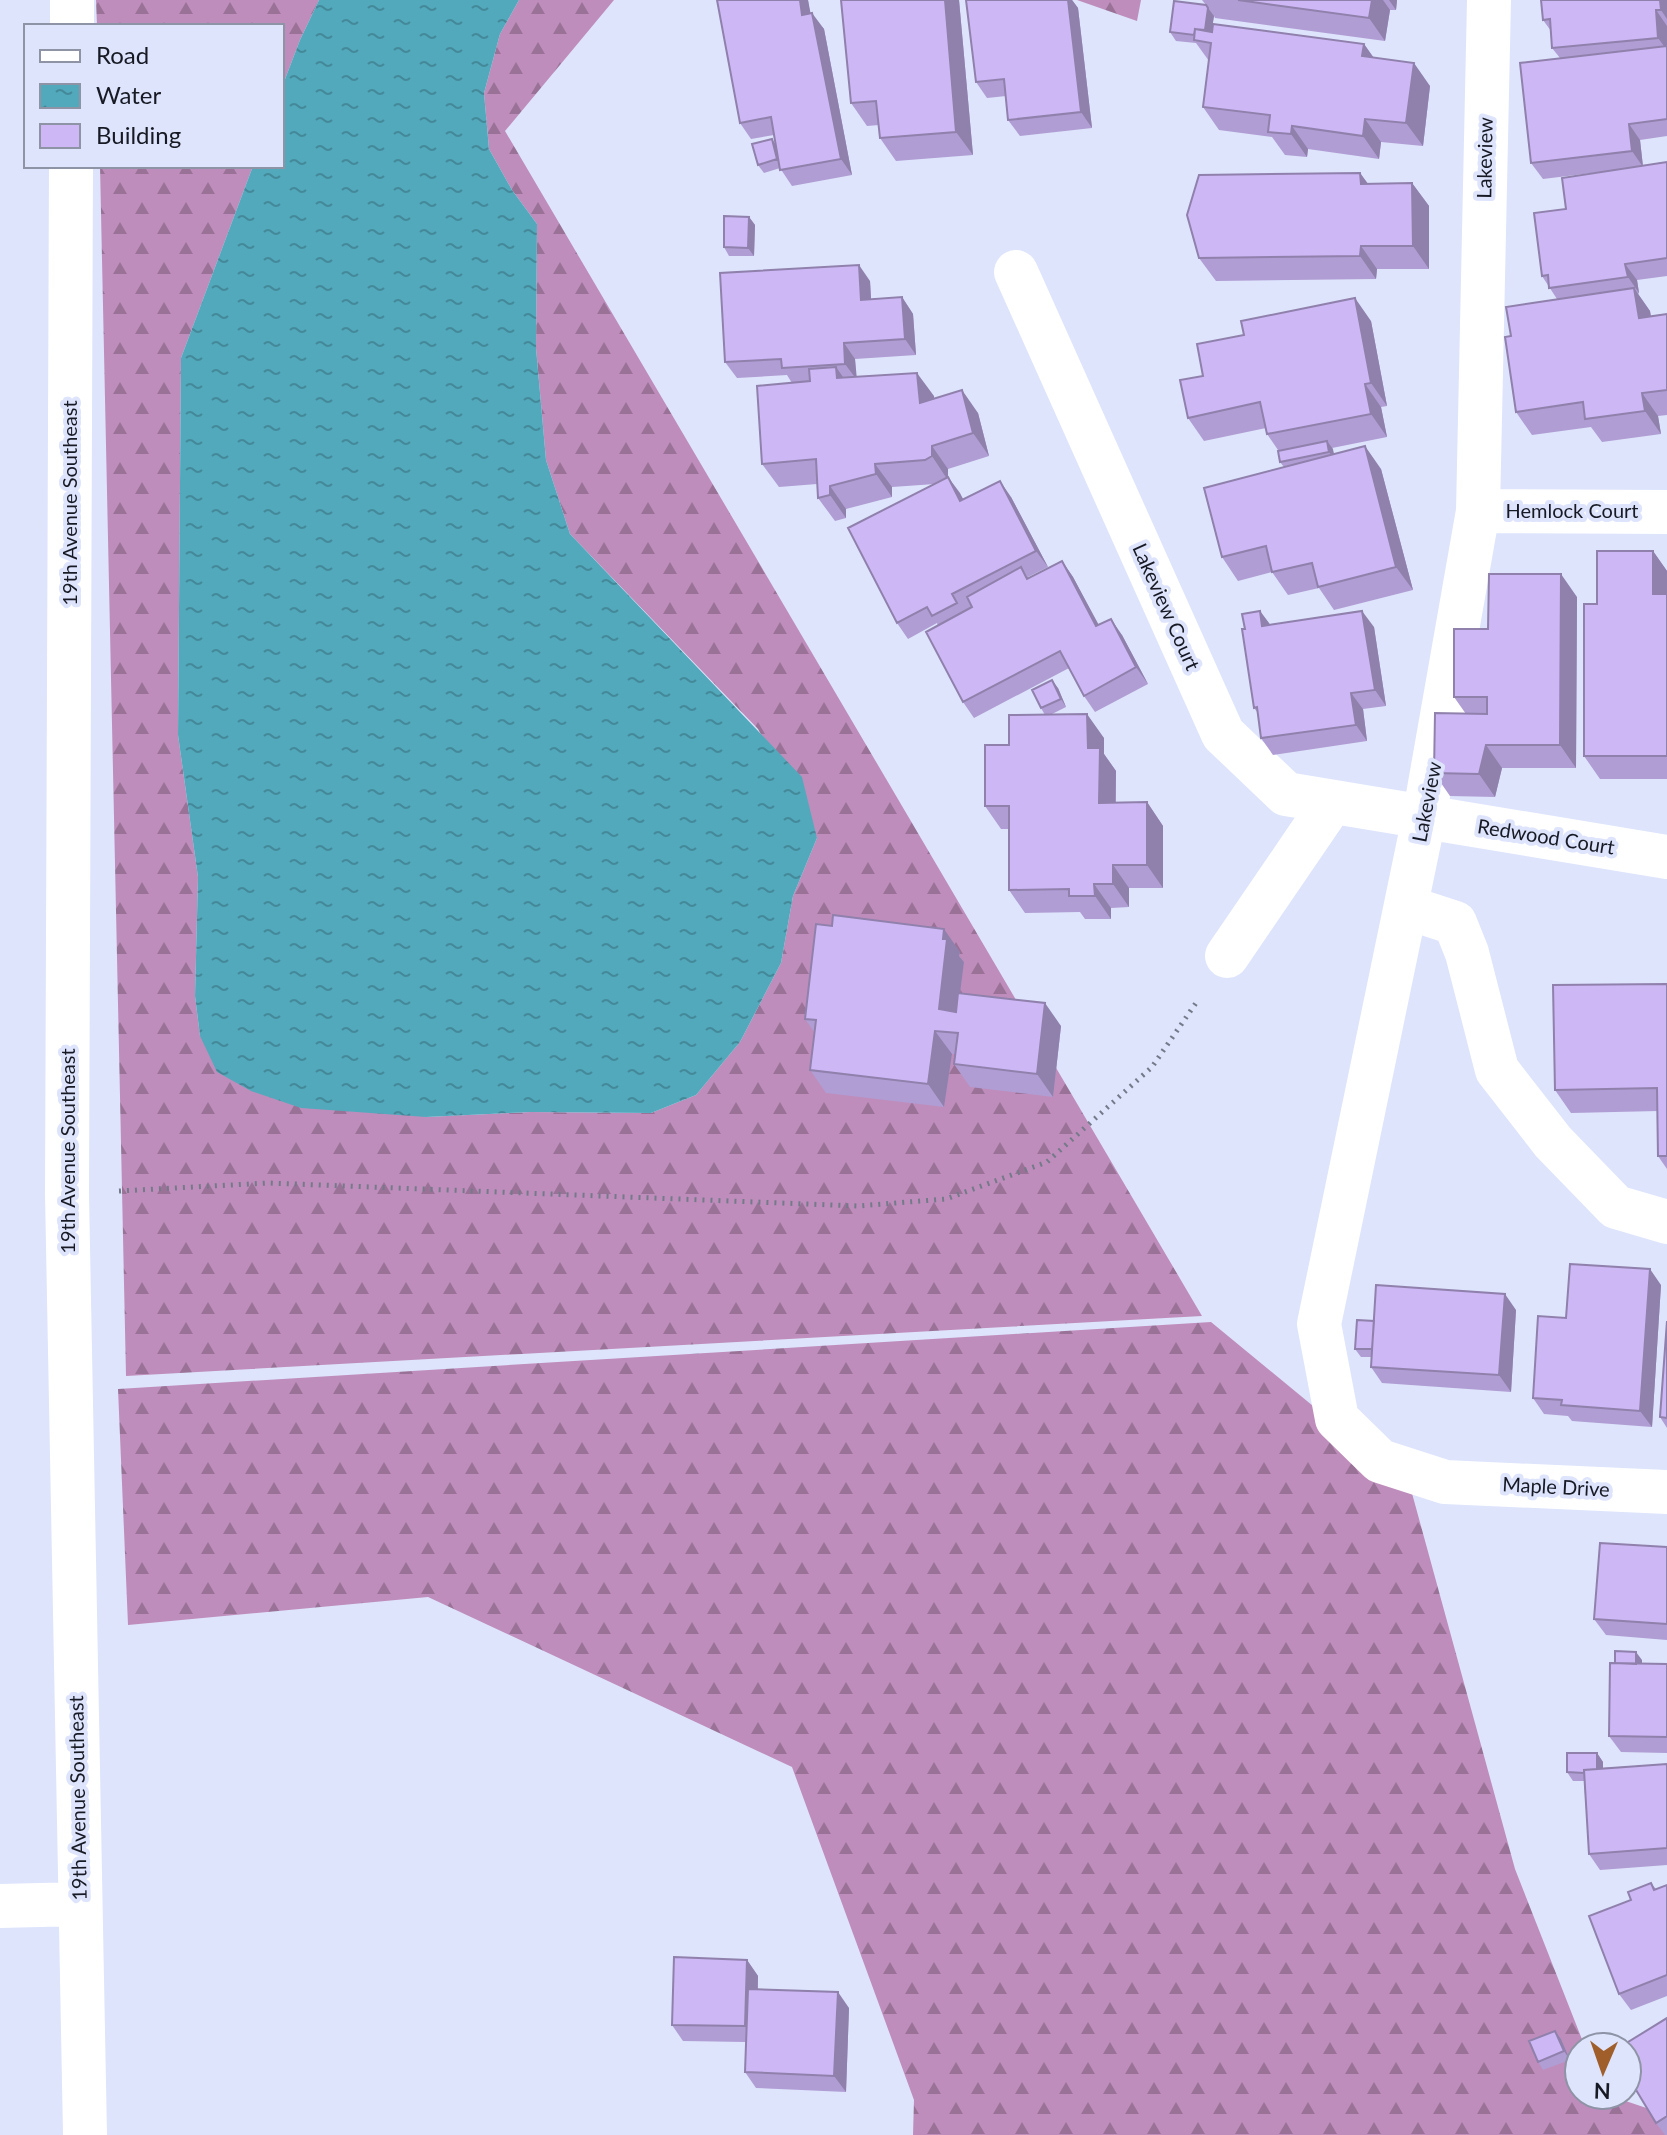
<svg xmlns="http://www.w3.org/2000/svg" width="1667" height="2135" font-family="Lato,sans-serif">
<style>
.forest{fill:url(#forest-firs)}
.water{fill:url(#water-ripples)}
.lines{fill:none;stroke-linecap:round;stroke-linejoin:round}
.path{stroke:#757a8b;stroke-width:5;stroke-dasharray:2 6;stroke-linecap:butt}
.minor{stroke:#fff;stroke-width:44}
.wall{fill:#b09dd3}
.shaded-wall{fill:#9080ac}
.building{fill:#cdb7f5;stroke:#9080ac;stroke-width:2}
.labels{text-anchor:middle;stroke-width:8;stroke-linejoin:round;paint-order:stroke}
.street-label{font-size:20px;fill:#171a24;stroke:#dde4fc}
</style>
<defs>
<pattern id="forest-firs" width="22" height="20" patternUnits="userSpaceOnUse" patternTransform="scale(2)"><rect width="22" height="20" fill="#bf8dbb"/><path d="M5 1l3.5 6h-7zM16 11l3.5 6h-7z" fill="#9a7298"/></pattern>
<pattern id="water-ripples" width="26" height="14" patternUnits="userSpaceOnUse" patternTransform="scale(2)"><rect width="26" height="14" fill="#52a9bc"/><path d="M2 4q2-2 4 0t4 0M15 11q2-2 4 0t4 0" fill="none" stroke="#438999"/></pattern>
</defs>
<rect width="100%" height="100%" fill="#dde4fc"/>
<path class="forest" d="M96 0H319L300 40 282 87V26H97Z
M519 0H614L505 131 1202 1316 126 1376 100 166H253L181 358 178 735 198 877 195 996 200 1036 426 1117 531 1112 651 1113 696 1095 740 1042 781 963 793 896 817 838 758 729 570 534 546 460 536 348 537 224 512 190 489 149 484 93 500 34Z
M1077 0H1141L1137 21Z
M1211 1322 1410 1486 1515 1869 1585 2047H1579V2095H1608L1667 2115V2135H913L914 2100 792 1767 428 1597 128 1625 118 1389Z"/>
<path class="water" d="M319 0H519L500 34 484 93 489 149 512 190 537 224 536 348 546 460 570 534 802 777 817 838 793 896 781 963 740 1042 696 1095 651 1113 531 1112 426 1117 301 1108 251 1091 217 1072 200 1036 195 996 198 877 178 735 181 358 253 166H282V87L300 40Z"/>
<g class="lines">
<path class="path" d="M119 1191 268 1183 858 1206 946 1199 1047 1162 1152 1067 1198 1000"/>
<path class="minor" d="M1489 0 1478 511 1424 818 1319 1324 1337 1419 1380 1461 1445 1482 1667 1492
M72 26V0
M71 166 67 1194 85 2135
M1016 272 1223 734 1286 794 1667 857
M1478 511 1667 512
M1406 907 1455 923 1467 953 1497 1070 1553 1142 1616 1207 1667 1222
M1227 956 1332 802
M0 1906 80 1904"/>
</g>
<path class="wall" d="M717 0H808L810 14 824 29 852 175 792 186 780 168 764 173 758 165 772 139 776 145 774 135 751 139 740 123Z
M959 0 973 155 896 161 880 138 879 125 867 126 851 103Z
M966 0H1072L1078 8 1092 128 1020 136 1008 120 1006 96 987 98 976 82Z
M1202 0H1397L1396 10H1390L1385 41 1215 18 1214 16 1211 31 1364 44 1374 58 1430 86 1423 146 1381 142 1379 159 1308 149 1307 157 1285 155 1272 137 1219 130 1203 107 1209 61 1196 43 1176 41 1170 32 1206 5Z
M1667 0V136L1640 140 1643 166 1667 162V276L1637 280 1639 293 1638 294 1650 311 1651 317 1667 314V415L1658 416 1661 434 1602 442 1591 427 1532 435 1516 412 1511 336 1557 299 1542 276 1566 209 1600 172 1543 179 1531 163 1560 58 1552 48 1551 31 1543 20Z
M1360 173 1368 184 1412 183 1429 206V269H1377L1376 279 1216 281 1199 258Z
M749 217 755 225 754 256H729L724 247Z
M870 281 871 299 902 297 913 314 916 355 855 359 856 377 934 396V399L978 413 989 456 948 469V477L963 499 1011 497 1048 567 1028 577 1029 578 1062 561 1073 577 1098 625 1122 635 1148 684 1095 712 1084 696 1069 668 974 718 963 702 937 623 908 639 897 623 935 484 892 487V497L846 509V518L835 521 818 498 817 484 779 487 762 464 792 383 787 375 737 378 725 362Z
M1371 321 1387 406 1381 407 1387 437 1332 448 1334 454 1381 469 1413 590 1334 610 1319 588 1288 595 1272 572 1238 581 1222 557 1284 467 1280 462 1278 450 1267 434 1266 428 1204 441 1188 418 1203 376Z
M1653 551 1667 571V779H1600L1584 756 1597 604Z
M1577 597 1576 768H1502L1495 797 1450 796 1434 773 1466 714 1454 697 1488 629Z
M1260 611 1270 625 1374 627 1386 706 1363 709 1367 741 1273 755 1261 738 1258 713 1254 708Z
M1058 688 1066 707 1050 715 1104 738V754L1116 771V803L1147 802 1163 826V888H1129V907L1111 908V919H1085L1080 912 1025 913 1009 890V829H1001L985 806 1009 745 1045 715 1041 708Z
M960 952 959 956 964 962 960 993 1061 1026 1053 1097 970 1087 954 1064 955 1054H952L944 1107 826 1093 810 1070 814 1032 805 1019Z
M1667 984V1169L1658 1156V1111L1571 1113 1555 1090Z
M1661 1285 1652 1427 1572 1421 1568 1416 1544 1414 1533 1398 1566 1318Z
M1516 1310 1511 1392 1382 1383 1371 1367V1357H1361L1355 1349 1374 1321Z
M1667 1321V1428L1660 1417Z
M1667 1547V1640L1606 1635 1594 1619Z
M1642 1660V1664H1667V1753L1621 1752 1609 1736Z
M1597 1753 1603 1762V1768L1667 1764V1865L1600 1870 1589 1854 1584 1781H1573L1567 1772Z
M1651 1883 1656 1889 1667 1885V1996L1631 2010 1619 1994 1631 1900Z
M747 1960 758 1976V1989L849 2008 846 2092 756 2088 745 2072 746 2042 683 2041 672 2025Z
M1667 2018V2135H1665L1656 2123Z
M1555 2031 1561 2039 1570 2060 1543 2070 1538 2062Z"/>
<path class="shaded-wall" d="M800 0H808L814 31 802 15Z
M945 0H959L973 155 956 132Z
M1068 0H1072L1078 8 1092 128 1081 112Z
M1372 0H1383L1390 10 1385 41 1369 18Z
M1389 0H1397L1396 10Z
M1660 0H1667V19L1661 10Z
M1208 8 1214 16 1210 42 1204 37Z
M1656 10 1667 26V50L1658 38Z
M812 13 824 29 852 175 841 159Z
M1364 44 1380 67 1362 56Z
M1414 63 1430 86 1423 146 1406 123Z
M1365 119 1381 142 1379 159 1363 136Z
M1629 124 1640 140 1643 167 1632 151Z
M1292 126 1308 149 1307 157 1291 134Z
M772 139 777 147 783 167 777 159Z
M1360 173 1377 196 1361 184Z
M1412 183 1429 206V269L1413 246Z
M749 217 755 225 754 256 748 248Z
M1361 246 1377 269 1376 279 1360 256Z
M1625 264 1637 280 1639 293 1628 277Z
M859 265 870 281 872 316 861 300Z
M1634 288 1650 311 1655 341 1639 318Z
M902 297 913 314 916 355 905 339Z
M1355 298 1371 321 1387 406 1371 383Z
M844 343 855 359 857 380 845 364Z
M836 367 852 390 837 378Z
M917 373 934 396 936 426 920 403Z
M1365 384 1381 407 1387 437 1371 414Z
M962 390 978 413 989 456 973 433Z
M1642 393 1658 416 1661 434 1645 411Z
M1327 441 1333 449 1335 461 1329 452Z
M932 446 948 469V477L960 493 972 517 932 456Z
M1365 446 1381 469 1413 590 1396 567Z
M875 464 892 487V497L876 474Z
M1000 481 1011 497 1048 567 1036 551Z
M830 486 846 509V518L830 495Z
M1653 551 1667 571V614L1653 594Z
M1062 561 1073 577 1108 642 1096 626Z
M1561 574 1577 597 1576 768 1560 745Z
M1260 611 1272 627 1262 626Z
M1362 611 1374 627 1386 706 1375 690Z
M1111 619 1122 635 1148 684 1136 667Z
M1052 680 1058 688 1066 707 1061 699Z
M1351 693 1363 709 1367 741 1356 725Z
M1087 714 1104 738V754L1116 771 1115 826 1099 803 1088 748Z
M1486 745 1502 768 1495 797 1479 774Z
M1147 802 1163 826V888L1147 865Z
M1113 865 1129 888V907L1113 884Z
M1094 884 1111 908V919L1095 896Z
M944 929 960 952 959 956 964 962 955 1033 939 1009Z
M1045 1003 1061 1026 1053 1097 1037 1074Z
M935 1031 952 1054 944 1107 928 1084Z
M1650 1269 1661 1285 1652 1427 1640 1411Z
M1505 1294 1516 1310 1511 1392 1499 1375Z
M1636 1652 1642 1660V1679L1636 1671Z
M1597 1753 1603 1762V1781L1597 1773Z
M747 1960 758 1976 756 2042 745 2026Z
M838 1992 849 2008 846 2092 834 2076Z
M1555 2031 1561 2039 1570 2060 1564 2051Z"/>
<path class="building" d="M717 0H800L802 15 812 13 841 159 780 170 771 117 740 123Z
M841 0H945L956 132 880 138 876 101 851 103Z
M966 0H1068L1081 112 1008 120 1004 79 976 82Z
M1238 0H1372L1369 18Z
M1541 0H1660L1661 10H1656L1658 38 1552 48 1550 19 1543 20Z
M1174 1 1206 5 1208 8 1205 30 1195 29 1194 35 1170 32Z
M1213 24 1364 44 1362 56 1414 63 1406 123 1365 119 1363 136 1292 126 1291 134 1268 132 1270 115 1203 107 1211 43 1194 40 1195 29 1212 32Z
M1667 46V119L1629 124 1632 151 1531 163 1520 63Z
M772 139 777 159 758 165 752 144Z
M1667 162V258L1625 264 1628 277 1549 288 1548 275 1542 276 1534 213 1566 209 1562 178Z
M1360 173 1361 184 1412 183 1413 246H1361L1360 256 1199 258 1187 215 1199 175Z
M724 216 749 217 748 248 724 247Z
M859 265 861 300 902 297 905 339 844 343 845 364 782 368 781 359 725 362 720 273Z
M1634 288 1639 318 1667 314V390L1642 393 1645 411 1585 419 1583 402 1516 412 1505 337 1511 336 1506 307Z
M1355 298 1371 383 1365 384 1371 414 1267 434 1260 402 1188 418 1180 380 1203 376 1197 344 1244 335 1241 321Z
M836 367 837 378 917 373 920 403 962 390 973 433 932 446V456L925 460 875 464 876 474 830 486V495L818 498 816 459 762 464 757 386 810 381 809 369Z
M1327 441 1329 452 1280 462 1278 451Z
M1365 446 1396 567 1318 587 1312 563 1272 572 1266 546 1222 557 1204 488Z
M948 477 960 501 1000 481 1036 551 952 594 957 603 932 616 927 607 897 623 848 528Z
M1597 551H1653V594H1667V756H1584V604H1597Z
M1062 561 1096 626 1111 619 1136 667 1084 696 1060 651 963 702 926 632 972 607 967 597 1021 567 1027 579Z
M1489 574H1561L1560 745H1486L1479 774 1434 773 1435 713 1487 714V697H1454V629H1488Z
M1260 611 1262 626 1362 611 1375 690 1351 693 1356 725 1261 738 1257 707 1254 708 1242 629H1245L1242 614Z
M1052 680 1061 699 1041 708 1032 690Z
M1087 714 1088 748H1100L1099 803 1147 802V865H1113V884H1094L1095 896H1069V889L1009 890V806H985V745H1009V715Z
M833 915 944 929 943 939H947L939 1009 956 1012 958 993 1045 1003 1037 1074 954 1064 958 1033 935 1031 928 1084 810 1070 816 1020 805 1019 816 924 832 926Z
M1667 984V1156H1658L1657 1088 1555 1090 1553 985Z
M1570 1264 1650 1269 1640 1411 1561 1405 1562 1400 1533 1398 1538 1316 1566 1318Z
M1376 1285 1505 1294 1499 1375 1371 1367Z
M1357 1320 1374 1321 1372 1349H1355Z
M1667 1321V1418L1660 1417Z
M1600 1543 1667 1547V1624L1594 1619Z
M1615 1651 1636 1652V1664L1615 1663Z
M1610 1663 1667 1664V1737L1609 1736Z
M1567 1753H1597V1769L1584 1770V1773L1567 1772Z
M1667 1764V1848L1589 1854 1584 1770Z
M1651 1883 1654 1890 1667 1885V1975L1619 1994 1589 1916 1631 1900 1628 1892Z
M674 1957 747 1960 745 2026 672 2025Z
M748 1989 838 1992 834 2076 745 2072Z
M1667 2018V2116L1656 2123 1627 2075V2047H1620Z
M1555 2031 1564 2051 1538 2062 1529 2041Z"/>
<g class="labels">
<g class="street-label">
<text transform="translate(1485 158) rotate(-89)" y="7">Lakeview</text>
<text transform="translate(70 503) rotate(-90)" y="7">19th Avenue Southeast</text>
<text x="1572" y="518">Hemlock Court</text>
<text transform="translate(1166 607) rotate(66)" y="7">Lakeview Court</text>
<text transform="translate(1427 802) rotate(-79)" y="7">Lakeview</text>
<text transform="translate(1546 837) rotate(9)" y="7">Redwood Court</text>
<text transform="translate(68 1151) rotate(-90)" y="7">19th Avenue Southeast</text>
<text transform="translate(1556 1487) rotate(3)" y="7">Maple Drive</text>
<text transform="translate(78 1798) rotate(-91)" y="7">19th Avenue Southeast</text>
</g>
</g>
<rect x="24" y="24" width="260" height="144" fill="#dde4fc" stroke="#8e93a6" stroke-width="2"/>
<rect x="40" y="50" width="40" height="12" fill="#ffffff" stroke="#8e93a6" stroke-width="2"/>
<text x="96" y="64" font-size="24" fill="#171a24">Road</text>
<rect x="40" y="84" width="40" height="24" fill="url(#water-ripples)" stroke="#8e93a6" stroke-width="2"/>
<text x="96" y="104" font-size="24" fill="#171a24">Water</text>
<rect x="40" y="124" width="40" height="24" fill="#cdb7f5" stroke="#8e93a6" stroke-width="2"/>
<text x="96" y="144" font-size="24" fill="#171a24">Building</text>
<g transform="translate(1603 2071) rotate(182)"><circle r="38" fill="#dde4fc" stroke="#8e93a6" stroke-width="2"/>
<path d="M0-6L14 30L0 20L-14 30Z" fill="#a05e2b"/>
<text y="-12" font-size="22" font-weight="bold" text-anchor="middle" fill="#171a24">N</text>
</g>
</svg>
